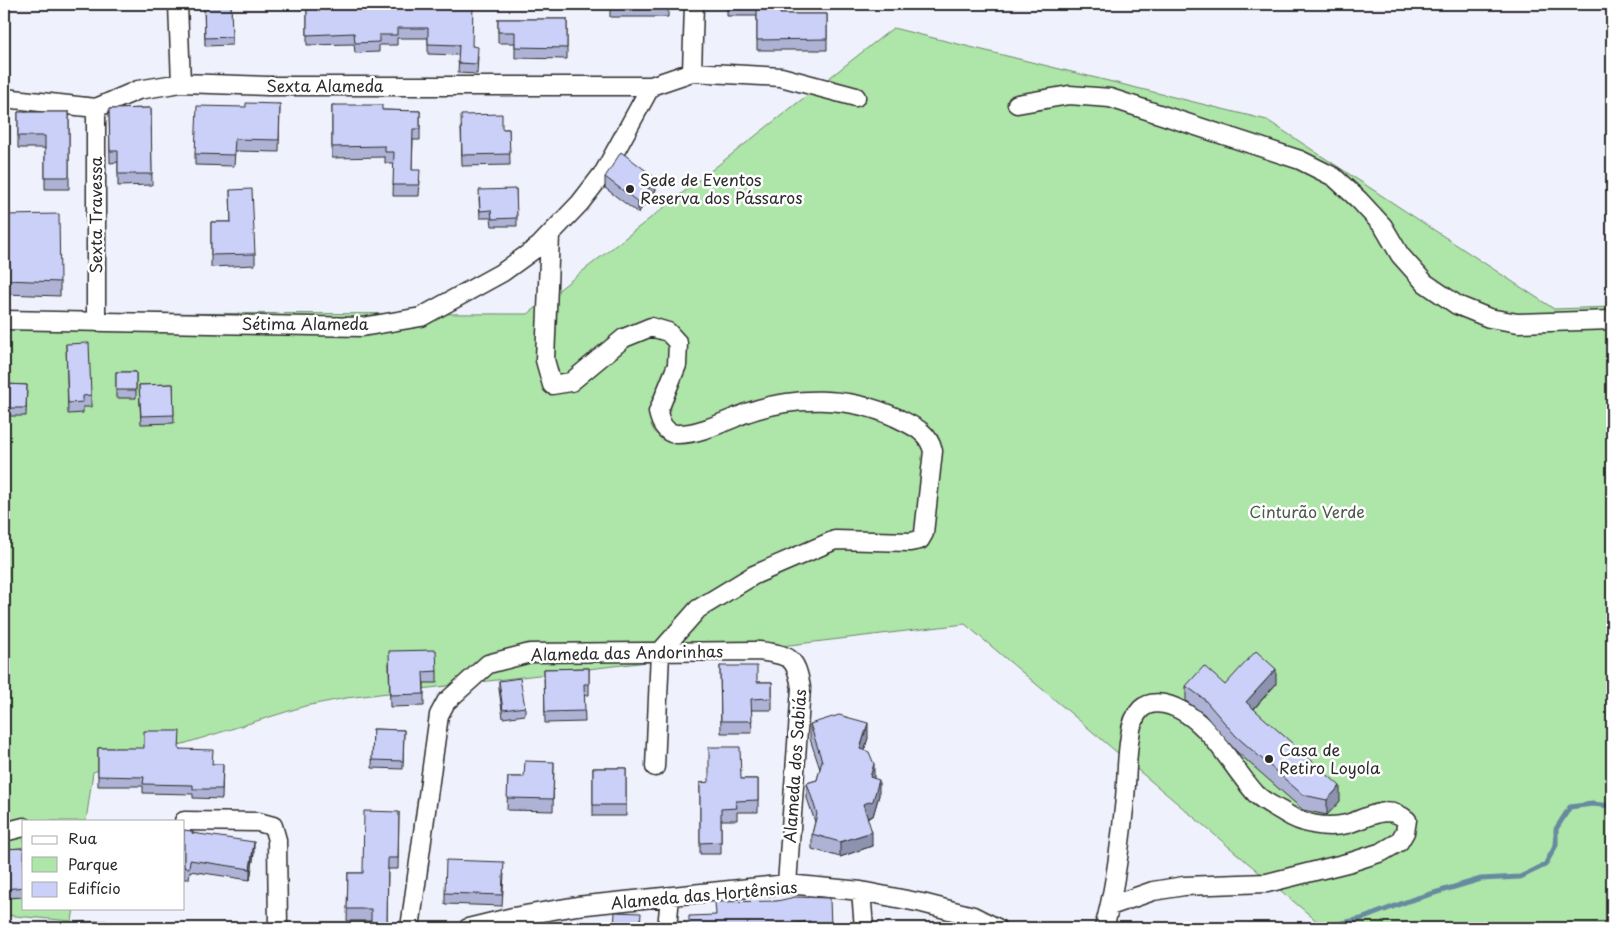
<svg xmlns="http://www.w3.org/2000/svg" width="1616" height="932" font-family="'Playpen Sans',sans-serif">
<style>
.green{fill:#aee5a8;stroke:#6c886a}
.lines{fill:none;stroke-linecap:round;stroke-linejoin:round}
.stream{stroke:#678aa0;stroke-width:5}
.street-casing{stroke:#2b2b2b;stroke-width:21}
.street{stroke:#fff;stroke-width:18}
.wall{fill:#aeb3d5;stroke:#2b2b2b}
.shaded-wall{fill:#8d92ae;stroke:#2b2b2b}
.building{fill:#cad0f8;stroke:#2b2b2b}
.poi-dot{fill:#2b2b2b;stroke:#fff;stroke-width:2}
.labels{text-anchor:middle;stroke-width:5;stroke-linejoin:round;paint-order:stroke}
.street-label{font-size:16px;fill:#2b2b2b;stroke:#fff}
.poi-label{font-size:16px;fill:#2b2b2b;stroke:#fff;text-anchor:start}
.park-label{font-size:16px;fill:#4c5a4a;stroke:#fff}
</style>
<rect width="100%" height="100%" fill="#eff1fd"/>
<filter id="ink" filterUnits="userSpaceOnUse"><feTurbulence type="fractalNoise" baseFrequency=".02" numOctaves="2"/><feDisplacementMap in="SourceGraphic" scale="10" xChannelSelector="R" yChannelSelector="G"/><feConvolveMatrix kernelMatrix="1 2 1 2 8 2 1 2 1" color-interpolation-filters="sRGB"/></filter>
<g filter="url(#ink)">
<path class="green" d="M893 28 1267 120 1554 309 1612 307V928H1325L965 624 346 698 305 706 93 772 86 821H24V908H74L72 921 4 915V313L528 314Z"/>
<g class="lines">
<path class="stream" d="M1319 928 1361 919 1411 900 1481 879 1520 877 1545 865 1556 845V829L1570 807 1592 804 1612 806"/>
<g class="street-casing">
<path id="street" d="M178 4 181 83
M692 72 694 4
M4 98 96 108 138 90 181 83 267 86H651L692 72 781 77 856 97
M1017 104 1069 95 1110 98 1300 160 1334 177 1359 200 1383 226 1400 255 1425 283 1457 305 1489 318 1518 323 1612 320
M550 235 545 360 552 385 571 382 624 338 651 327 668 332 678 343 677 365 658 412C660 422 665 433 676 434 698 435 726 421 746 413 793 396 849 396 895 417 913 426 928 431 933 451L924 533 920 540 910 542 835 540 754 575 698 609 660 652 655 767
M4 320 362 327 421 317 503 272 539 246 580 203 604 172 651 86
M96 321V108
M184 821 258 822 273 826 277 840 278 928
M4 832 24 827
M861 891 864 928
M410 928 439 715 446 702 488 664 530 653 759 651C790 655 796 657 801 688L787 884
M468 928 513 917 577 906 787 884 861 891 922 903 973 916 997 928
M667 928 670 897
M1104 928C1115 890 1120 848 1124 808 1127 785 1126 760 1130 736 1131 727 1134 716 1141 709 1154 697 1175 706 1187 714 1215 732 1234 770 1256 794 1264 802 1276 807 1285 813 1302 824 1326 829 1347 824 1368 818 1387 803 1407 820L1405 832 1399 842 1382 852 1351 862 1267 883 1184 886 1153 891 1110 906"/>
</g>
<use href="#street" class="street"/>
</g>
<path class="wall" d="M204 4H231L232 45 205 46Z
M307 4H462L472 46 478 57 477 74 458 73 459 55 428 54V38H397V45H379V52L355 53 354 44 307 45Z
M610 4H668V17H610Z
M727 4H780V14H827V50H757V16H727Z
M498 19H567V59L515 58V43H498Z
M280 104 279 152 235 151 234 166 195 165V154L246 107Z
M332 105 382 110 420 111V140H413L412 170 420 181 419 196H393L394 163H385V157L332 158Z
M151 108 152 185 118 186V162L110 163 109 109Z
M18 112H69V189H45V148H18Z
M461 126 502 129H509L510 165 462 166Z
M605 177 656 190 638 213 605 188Z
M516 189 517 226H492L491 218H480L479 198Z
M230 190 255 254V265L211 267V222H231Z
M4 215 60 282V296L4 294Z
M66 344 91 395V407H83V413L68 414Z
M116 372H136V398H116Z
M5 384 27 385 26 416H4Z
M173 384 174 423 141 424 139 385Z
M389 663 437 671V683H424V706L390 707Z
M720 666 757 682H772V710H751L752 733H721Z
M589 668V695H584L585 722 545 723 544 669Z
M499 681 525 707V715L503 718 499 689Z
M1276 684 1254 709 1340 801 1327 815 1303 810 1236 751 1204 714 1186 701V686Z
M810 724 868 738 864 750 879 795 873 816 867 818 872 846 840 857 812 849V834L815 822 807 798V783L817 780 820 769 810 739Z
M373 729 404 730 403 769 372 768Z
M98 748 180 749 212 764H223L222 799 193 798V794L143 793V786H98Z
M554 762 553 811 507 810 508 777H524Z
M593 768H626V816H593Z
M741 779H758V812H737V820H721V854H700V783Z
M399 812 398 869H388L387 928H371V921H347L348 873H363Z
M184 830 254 853 250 880 190 871 189 879H184Z
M24 848V897L6 898 4 871V849Z
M504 874 502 906 445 904V893Z
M777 901 831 928H689L716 915Z"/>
<path class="shaded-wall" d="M656 178V190L638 213V202Z
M1276 669V684L1246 717V702Z
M868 723V738L860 764V749Z
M874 764V779L870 777Z
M879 780V795L873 816 863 819V804Z
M1340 786V801L1327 815V800Z
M872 832V846L840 857V842Z
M254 842V853L250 880V869Z"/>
<path class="building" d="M204 4H231L232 37 205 38Z
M307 4H473L472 46 478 47 477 64 458 63 459 45 428 44V28H397V35H379V42L355 43 354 33 307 35Z
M610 4H668V6H610Z
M727 4H780V14H827V39L757 40V5L727 6Z
M498 19H567V48L515 47V32H498Z
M246 103 280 104 279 140 235 139 234 155 195 154 197 106 246 107Z
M332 105H382V110L420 111V129H413L412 170H420L419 185H393L394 152H385V146L332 147Z
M151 108 152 174H118V151H110L109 109Z
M18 112H69V177H45V136H18Z
M502 114V129H509L510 154 462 155 461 115Z
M621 152 656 178 638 202 605 177Z
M252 189 255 254 211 255V222H231L230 190Z
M516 189 517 218 492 219 491 210 480 211 479 190Z
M59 214 60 282 4 280V215Z
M89 343 91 395 83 396V402L68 403 66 344Z
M116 372H136V390H116Z
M5 384 27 385 26 408H4Z
M173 384 174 415 141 416 139 385Z
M436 650 437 671 423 672 424 694 390 695 389 651Z
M1256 651 1276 669 1246 702 1340 786 1327 800 1303 795 1236 736 1204 699 1186 686 1204 666 1225 685Z
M720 666H757V682H772V698L751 699 752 721H721Z
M589 668V684H584L585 711 545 712 544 669Z
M520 678 525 707 503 710 499 681Z
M839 715 868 723 860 749 869 752 874 764 870 777 879 780 873 801 863 804 872 832 840 842 812 834 817 814 807 783 817 780 822 761 810 724Z
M373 729 404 730 403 761 372 760Z
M144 731H180L179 749 213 750 212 764H223L222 789H193V785L143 784 144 777 98 776V748H144Z
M709 747H740L741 779H758V800L736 801 737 808 721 809V842L700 843V783L709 782Z
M525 761 554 762 553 799 507 798 508 777H524Z
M593 768H626V805H593Z
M364 811 399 812 398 858H388L387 923H371V909H347L348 873H363Z
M184 830 192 831V833L254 842 250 869 190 860 189 868 184 867Z
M24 848V887L6 889 4 849Z
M446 860 504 862 502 895 445 893Z
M795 897 830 898 831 928H810V921L770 927V928H689V916L716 915 715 902 777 901Z
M615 912 641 913 640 928H614Z
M106 921V928H61V923Z
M185 927 211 928H185Z"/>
</g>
<g class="poi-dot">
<circle cx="630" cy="189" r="5"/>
<circle cx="1269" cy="759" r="5"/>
</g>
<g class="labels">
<g class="street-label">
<text x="325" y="92">Sexta Alameda</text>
<text transform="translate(96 215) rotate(-90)" y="6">Sexta Travessa</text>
<text x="305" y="330">Sétima Alameda</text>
<text transform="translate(627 653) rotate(-1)" y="6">Alameda das Andorinhas</text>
<text transform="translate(795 766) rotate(-86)" y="6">Alameda dos Sabiás</text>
<text transform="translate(704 895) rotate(-5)" y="6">Alameda das Hortênsias</text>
</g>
<g class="poi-label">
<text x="640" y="186">Sede de Eventos<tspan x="640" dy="18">Reserva dos Pássaros</tspan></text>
<text x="1279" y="756">Casa de<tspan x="1279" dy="18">Retiro Loyola</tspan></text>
</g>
<g class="park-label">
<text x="1307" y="518">Cinturão Verde</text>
</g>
</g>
<rect width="1616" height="932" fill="none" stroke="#fff" stroke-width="20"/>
<rect x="10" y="10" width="1596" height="912" fill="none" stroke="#2b2b2b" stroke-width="2" filter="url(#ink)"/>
<rect x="22" y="820" width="162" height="90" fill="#ffffff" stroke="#aaaaaa"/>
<rect x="32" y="836" width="25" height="8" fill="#ffffff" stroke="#aaaaaa"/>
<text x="68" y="844" font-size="15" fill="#2b2b2b">Rua</text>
<rect x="32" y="857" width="25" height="15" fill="#aee5a8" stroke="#aaaaaa"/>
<text x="68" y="870" font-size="15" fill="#2b2b2b">Parque</text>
<rect x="32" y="882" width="25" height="15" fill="#cad0f8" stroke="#aaaaaa"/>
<text x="68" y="894" font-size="15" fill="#2b2b2b">Edifício</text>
</svg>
